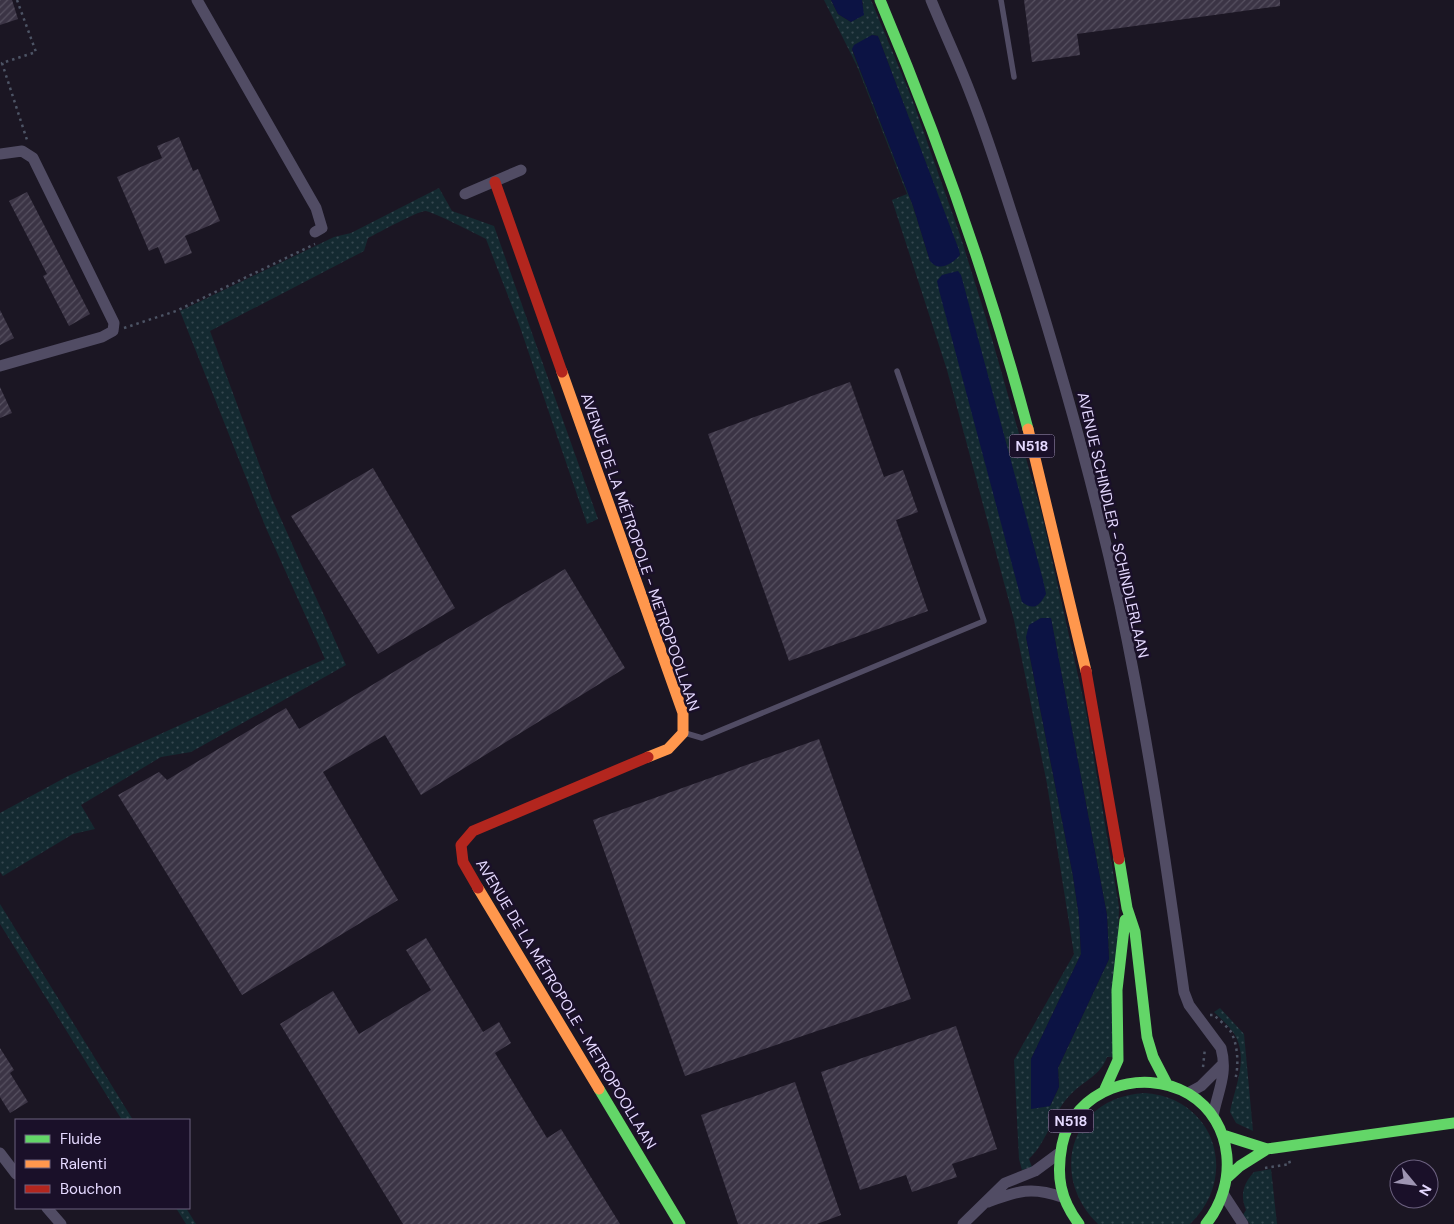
<svg xmlns="http://www.w3.org/2000/svg" width="1454" height="1224" font-family="'DM Sans',sans-serif">
<style>
.grass{fill:url(#grass-dots);fill-rule:evenodd}
.water{fill:#0c1344}
.building{fill:url(#building-hatch)}
.lines{fill:none;stroke-linecap:round;stroke-linejoin:round}
.path{stroke:#4d5465;stroke-width:2.5;stroke-dasharray:2.5 4;stroke-linecap:butt}
.lane{stroke:#514c64;stroke-width:5.5}
.street{stroke:#514c64;stroke-width:11}
.fast{stroke:#63d668;stroke-width:11}
.slow{stroke:#ff974d;stroke-width:11}
.jam{stroke:#b3261e;stroke-width:11}
.labels{text-anchor:middle;stroke-width:5;stroke-linejoin:round;paint-order:stroke}
.shield{fill:#1a1029;stroke:#a89dbf;stroke-width:1}
.shield-label{font-size:14px;font-weight:bold;fill:#e5d9ff}
.street-label{font-size:15px;fill:#e5d9ff;stroke:#1a1029}
</style>
<defs>
<pattern id="grass-dots" width="8" height="8" patternUnits="userSpaceOnUse" patternTransform="scale(1.25)"><rect width="8" height="8" fill="#142a31"/><path d="M2 2h.1M6 6h.1" fill="none" stroke="#364850" stroke-width="1.8" stroke-linecap="round"/></pattern>
<pattern id="building-hatch" width="6" height="6" patternUnits="userSpaceOnUse" patternTransform="scale(1.25)"><rect width="6" height="6" fill="#3b3445"/><path d="M-1 1l2-2M0 6l6-6M5 7l2-2" fill="none" stroke="#575161"/></pattern>
</defs>
<rect width="100%" height="100%" fill="#1b1623"/>
<path class="grass" d="M824 0H831L838 14 851 22 863 4 862 0H871L912 99 960 235 986 318 1041 511 1086 711 1119 907 1115 1057H1107C1100 1076 1085 1080 1072 1093 1052 1112 1049 1140 1029 1159L1032 1167 1022 1170 1019 1159 1014 1060 1074 954 1047 784 1014 620 947 370 892 200 907 194 857 66ZM872 35 878 36 960 255 930 261 913 206 852 50ZM1051 619 1107 915 1109 959 1058 1068 1059 1087 1050 1106 1031 1059 1081 954 1079 917 1073 876 1026 637Z
M439 188 452 211 494 226 598 519 587 524 520 327 486 239C476 234 432 211 425 211 416 212 380 232 368 238L364 251 210 331 272 499 346 665 191 752 161 757 81 805 95 829 73 834 3 876 0 872V813L68 776 325 659 266 528 180 311 334 237 351 233Z
M0 904 133 1120H122L0 924Z
M1220 1008 1244 1034 1253 1131 1236 1123 1230 1112C1235 1086 1250 1057 1233 1032 1228 1025 1220 1018 1214 1012Z
M1145 1093C1215 1098 1240 1176 1190 1224H1098C1047 1175 1072 1096 1145 1093Z
M1271 1169 1277 1224H1250L1243 1215 1246 1210C1240 1195 1243 1184 1254 1172Z
M176 1208H186L196 1224H186Z"/>
<path class="water" d="M831 0H862L864 15 851 22 838 14Z
M872 35 878 36 959 250 960 255C953 263 939 273 930 261L913 206 852 49 854 45Z
M958 271 961 275 1043 580 1046 594C1039 606 1034 611 1022 602L940 294 937 281 942 275Z
M1041 618H1051L1107 915 1109 959 1058 1068 1059 1087 1050 1106 1031 1109V1059L1081 954 1079 917 1073 876 1026 637 1029 625Z"/>
<path class="building" d="M0 0H12L18 19 0 25Z
M1024 0H1280V6L1077 34 1080 55 1032 62Z
M179 137 193 171 198 169 220 221 185 236 192 253 165 264 158 247 149 251 117 177 162 158 157 146Z
M27 192 90 314 69 326 43 276 47 274 9 201Z
M0 310 14 338 0 345Z
M850 382 884 477 903 470 918 512 896 520 928 611 789 661 708 434Z
M0 387 12 413 0 418Z
M373 468 455 608 378 654 291 516Z
M565 569 625 668 421 795 385 735 323 772 398 900 242 995 118 795 159 772 167 780 286 708 299 729Z
M819 739 911 999 685 1076 593 820Z
M426 938 483 1032 499 1022 511 1043 495 1053 547 1138 561 1129 620 1224H403L280 1024 333 991 359 1034 431 990 406 950Z
M956 1026 997 1149 952 1164 957 1177 912 1192 906 1175 860 1190 821 1072Z
M0 1048 14 1070 10 1073 28 1102 10 1113 0 1097Z
M795 1082 841 1215 817 1224H738L701 1115Z"/>
<g class="lines">
<path class="path" d="M17 0 36 52 2 63 27 140
M124 328 176 311 315 244
M1210 1015H1214C1219 1020 1227 1026 1231 1032 1238 1045 1239 1066 1235 1080
M1203 1067 1205 1048
M1265 1168 1290 1164 1289 1160"/>
<path class="lane" d="M1001 0 1014 77
M685 733 702 738 984 621 897 371"/>
<path class="street" d="M197 0 316 208 322 228 315 232
M931 0C944 32 959 63 971 95 990 143 1005 193 1021 242 1059 361 1093 482 1120 605 1147 733 1166 862 1184 992L1189 1005 1221 1048C1228 1074 1218 1090 1213 1116
M0 154 22 151 33 158 114 323 113 331 102 337 0 366
M465 194 521 170
M1188 1093 1201 1086 1222 1065
M0 1153 16 1174
M1224 1195 1243 1224
M988 1202C1018 1191 1031 1186 1062 1197
M47 1208 61 1224
M963 1224 1005 1183 1035 1171 1058 1154"/>
<path class="fast" d="M880 0C939 140 989 282 1028 429
M1119 859 1127 908 1135 932 1147 1037 1153 1057 1167 1084
M599 1089 680 1224
M1105 1089 1118 1060 1117 990 1125 920
M1223 1135 1267 1149
M1228 1177 1240 1166 1267 1149 1454 1123
M1079 1224C1060 1199 1056 1176 1062 1145 1073 1090 1141 1066 1189 1094 1235 1122 1238 1185 1206 1224"/>
<path class="slow" d="M562 372 683 713V733L668 749 648 757
M1028 429 1086 671
M478 888 599 1089"/>
<path class="jam" d="M495 182 562 372
M1086 671 1119 859
M478 888 463 862 461 845 473 831 648 757"/>
</g>
<g class="labels">
<g class="shield">
<rect x="1009.5" y="434.5" width="45" height="23" rx="4"/>
<rect x="1048.5" y="1109.5" width="45" height="23" rx="4"/>
</g>
<g class="shield-label">
<text x="1032" y="451">N518</text>
<text x="1071" y="1126">N518</text>
</g>
<g class="street-label">
<text transform="translate(1113 525) rotate(77)" y="5">AVENUE SCHINDLER - SCHINDLERLAAN</text>
<text transform="translate(640 552) rotate(71)" y="5">AVENUE DE LA MÉTROPOLE - METROPOOLLAAN</text>
<text transform="translate(566 1004) rotate(59)" y="5">AVENUE DE LA MÉTROPOLE - METROPOOLLAAN</text>
</g>
</g>
<rect x="15" y="1119" width="175" height="90" fill="#1a1029" stroke="#6b607f"/>
<rect x="25" y="1135" width="25" height="8" fill="#63d668" stroke="#6b607f"/>
<text x="60" y="1144" font-size="15" fill="#e5d9ff">Fluide</text>
<rect x="25" y="1160" width="25" height="8" fill="#ff974d" stroke="#6b607f"/>
<text x="60" y="1169" font-size="15" fill="#e5d9ff">Ralenti</text>
<rect x="25" y="1185" width="25" height="8" fill="#b3261e" stroke="#6b607f"/>
<text x="60" y="1194" font-size="15" fill="#e5d9ff">Bouchon</text>
<g transform="translate(1414 1184) rotate(119)"><circle r="24" fill="#1a1029" stroke="#6b607f"/>
<path d="M0-4L9 19L0 12L-9 19Z" fill="#9e95b2"/>
<text y="-8" font-size="14" font-weight="bold" text-anchor="middle" fill="#e5d9ff">N</text>
</g>
</svg>
